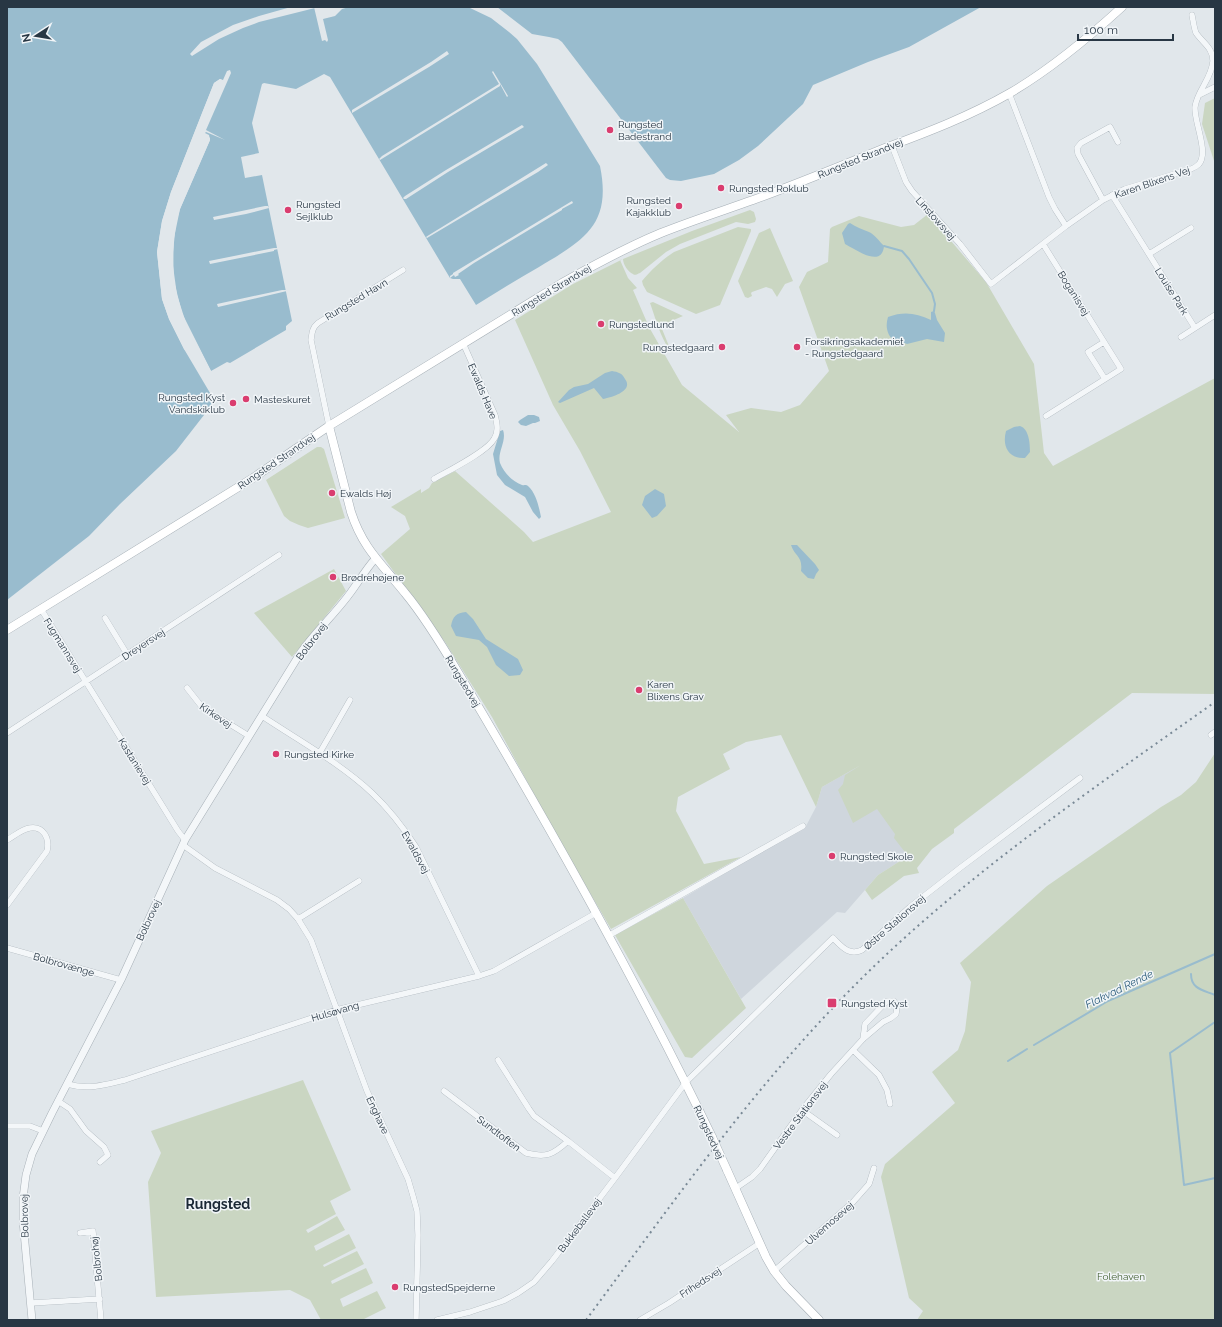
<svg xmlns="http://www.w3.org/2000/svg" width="1222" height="1327" font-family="Raleway,sans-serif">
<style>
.built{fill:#cfd6dd}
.green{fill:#cad6c2}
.water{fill:#99bcce}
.pier{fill:#e1e7eb}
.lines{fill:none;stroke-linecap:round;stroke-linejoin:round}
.stream{stroke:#99bcce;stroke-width:2}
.minor-casing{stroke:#a6afb6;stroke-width:6}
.tertiary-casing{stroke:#a6afb6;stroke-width:8}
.secondary-casing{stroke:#a6afb6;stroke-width:9}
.minor{stroke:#f4f7f9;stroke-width:5.5}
.tertiary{stroke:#f4f7f9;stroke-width:7}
.secondary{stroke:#fff;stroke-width:8}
.rail{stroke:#798996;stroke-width:2;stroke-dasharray:2 4;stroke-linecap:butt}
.secondary-bridge-casing{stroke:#a6afb6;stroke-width:9;stroke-linecap:butt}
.secondary-bridge{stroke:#fff;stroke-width:8}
.poi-dot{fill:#da3d6f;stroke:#f1f5f8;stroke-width:1.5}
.labels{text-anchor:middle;stroke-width:3;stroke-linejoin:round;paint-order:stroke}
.poi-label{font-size:10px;fill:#283744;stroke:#f1f5f8;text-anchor:start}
.street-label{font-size:10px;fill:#283744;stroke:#f1f5f8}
.park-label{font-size:10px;fill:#446134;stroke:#f1f5f8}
.water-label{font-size:11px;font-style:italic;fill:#2e5e7c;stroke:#f1f5f8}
.district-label{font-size:14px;font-weight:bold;fill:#1a2835;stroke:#f1f5f8}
</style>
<rect width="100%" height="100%" fill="#e1e7eb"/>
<path class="built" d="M889 749 940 836 878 875 845 913 837 912 741 999 683 898 806 826 816 807 822 787Z"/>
<path class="green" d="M1215 98V164L1202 124 1205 103Z
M750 210 754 212 756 219 755 222 748 224 736 222 680 244 666 252 640 273C637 274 635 276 633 274 628 272 623 264 623 259L620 260 628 278 637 288 633 290 649 327 682 385 739 432 726 415 751 408 781 412 800 405 829 371 799 287 807 272 828 262 830 229 832 227 859 216 901 227 914 225 928 214 986 282 1034 364 1044 453 1053 466 1215 378V694L1132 693 954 829V833L932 849 917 868 919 873 904 876 872 900 865 890 878 875 908 856 894 838 895 834 877 809 853 823 838 790 843 784 845 775 861 765 822 787 816 807 781 735 746 742 723 754 730 769 678 797 676 811 704 864 741 857 611 929 559 840 492 717 445 642 381 554 410 529 405 516 391 507 421 489V493L429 488 432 483 455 471 524 532 533 542 611 512 580 451 553 405 515 320 573 284 623 259 692 231Z
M738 227 751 229V231L720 305 696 314 647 292 643 285 642 281C652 269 662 260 674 252Z
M770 228 793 281 785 284 777 297 772 289 766 287 752 292 751 293 752 296 748 298 745 297 738 281 759 233Z
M653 302 683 316 669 322 670 325 662 329 671 351H670C660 336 656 320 650 303Z
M317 447H321L324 449 345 518 308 528 299 525 290 521 284 516 266 480Z
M334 569 346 591 292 657 254 613Z
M1215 753V1320H917L923 1311 909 1298 881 1177 885 1164 955 1103 932 1072 958 1050 965 1031 971 982 960 963 1047 886 1161 807 1181 795 1196 782Z
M683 898 746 1008 692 1058 685 1057 615 935Z
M303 1080 351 1190 330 1201 336 1214 306 1230 308 1233 337 1216 345 1230 314 1246 316 1251 349 1234 356 1248 323 1265 324 1267 357 1251 364 1264 331 1281 332 1284 366 1268 373 1283 340 1299 343 1307 377 1291 386 1308 362 1320H321L310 1300 290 1290 156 1297 148 1182 161 1153 151 1131Z"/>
<path class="water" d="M7 7H314L322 41 325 40 327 42 328 40 323 19 335 16 342 9 349 7H468L491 18 509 32 517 39 537 64 600 166C612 225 584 240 539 267 518 279 497 292 476 305L460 279H453L450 278 330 77 324 74 296 89 264 83 262 84 252 123 259 153 241 157 245 178 262 175 292 321 286 326V330L230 363 227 362 211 371 186 323 177 295 173 266 174 238 180 209 210 140V138L203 132 224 81 220 79 214 83 171 192 162 221 157 252 162 299 169 319 184 349 213 398 211 406 176 451 120 504 89 536 7 600Z
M497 7H981L909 47 868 62 813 85 803 104 758 146 739 160 714 174 681 181 670 180 666 178 562 42 558 39 549 37 532 34Z
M850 223C856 227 862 229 869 232 874 234 880 242 884 246 882 269 855 249 845 244L842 233 848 224Z
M934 311 935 313 937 320 945 333 944 342 927 339 907 344 902 342H895C887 335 885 327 888 317 904 311 916 313 931 320V312Z
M612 371C618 372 622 373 625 379 634 391 612 397 603 399L594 388 560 403 558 402 569 390 574 387 588 384 605 373Z
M528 415H534L539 417 540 421 535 423H533L526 426 521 425 518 422 520 420Z
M1020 426C1029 429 1030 443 1030 452L1025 458C1008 459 1002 446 1006 431L1014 427Z
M503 430C507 441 497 452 500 463 504 473 512 481 522 485 525 486 525 484 528 486 536 493 539 507 541 517L539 519 533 512 525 497 505 485 497 475 493 454 500 431Z
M655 489 664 494 666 506 657 516 652 518 642 505 645 496Z
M791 545H797L815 564 819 570 816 574 814 579 808 578 801 571C803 556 795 557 791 545Z
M466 612 473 619 486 639 518 659 523 670 520 675 509 676 496 665 487 647 479 640 456 636 451 626C453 616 456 613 466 612Z"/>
<path class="pier" d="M291 7H314L315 8 259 22 243 28 219 39 192 56 190 54 201 42 233 25 259 16Z
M447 51 449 54 429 67 352 113V110L431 62Z
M230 70 231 73 206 130 225 140 206 132 205 133 209 135 210 140 180 209 176 223 173 252 174 281 182 313 211 371 209 372 184 323 175 296 171 266 172 238 178 209 208 140 207 137 201 133V132L222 82 220 81 216 84 172 193 164 222 159 252 164 299 171 318 194 361 184 349 169 319 162 299 157 252 162 221 171 192 202 113 214 83 220 79 223 80 227 71Z
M493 71 508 96 507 97 500 84V86L380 160 379 159 382 156 499 84 492 72Z
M522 125 524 127 448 172 406 199H404L403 198 405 196 446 170Z
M546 163 548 165 538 172 427 238 426 237 429 235Z
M572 201 573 203 562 209V210L474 263 458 274 459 275 455 277 454 275 450 278V276L453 274V273Z
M265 206H268L269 208 246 214 214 220 213 217Z
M274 248H278V249L274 250V251L210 264 209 261Z
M282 290H286L287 291 218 307 217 304Z"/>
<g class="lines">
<path class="stream" d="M884 246 902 251 909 259 932 293 935 304 934 311
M1191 974C1191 989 1203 990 1215 995
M1215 1022 1170 1053 1184 1185 1215 1178
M1034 1045 1108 1001 1215 954
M1008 1061 1027 1049"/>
<g class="minor-casing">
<path id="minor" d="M1009 93 1049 197 1055 209 1066 226
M1199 95 1215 87
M892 146 906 182 912 191 960 244 991 284 1066 226 1103 200 1125 189 1191 169C1194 168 1197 166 1199 164 1209 152 1194 122 1195 107 1197 91 1212 78 1213 61 1213 48 1203 43 1196 33 1194 28 1193 20 1192 15
M1112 195 1195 328
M1103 200 1078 154 1077 148 1081 143 1110 127 1118 142
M1043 244 1121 369 1046 416
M1149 254 1191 228
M1181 337 1215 315
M1104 342 1088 352 1105 379
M329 426 311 340C312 333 312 328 318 323L403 270
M434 479C448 471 487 452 494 439 499 432 497 423 495 415L463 343
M41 609 178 831 185 840
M105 618 127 654
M187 688 202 707 249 736
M262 716C298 740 340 763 372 793 389 809 403 827 416 847L479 976
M7 733 279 555
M1211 735 1215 732
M319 754 350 700
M7 840C14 836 22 829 30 828 44 826 50 839 47 851L7 905
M183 845 215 868 277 900 289 909 298 919 311 940 367 1091 408 1179 413 1196 417 1211 418 1235 416 1320
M298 919 359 881
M608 936 803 826
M7 948 121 980
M853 1050 879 1075 887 1090 890 1104
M498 1060 529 1109 534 1116 568 1141
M67 1084C88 1090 104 1085 125 1080L336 1010 479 976 494 971 596 913
M444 1091 526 1153C546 1158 553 1155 568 1141L615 1178
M58 1101 70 1109 86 1131 104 1147 108 1155 100 1162
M802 1110 837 1135
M7 1126H30L43 1131
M736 1188 752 1177 760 1169 802 1110 831 1074 863 1039 883 1022 891 1018 896 1014 897 1007 894 1001H887L865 1024 863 1039
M80 1233 93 1231 101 1320
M774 1271 853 1202 869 1184 874 1168
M31 1303 100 1299
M437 1320 470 1312 503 1301 518 1293 534 1282 552 1261 615 1178 686 1082 833 938C842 947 849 956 862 950L910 907 960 868 1080 778
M640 1320 669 1303 760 1243"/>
</g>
<g class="tertiary-casing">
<path id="tertiary" d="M32 1320 23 1221V1198L26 1175 32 1154 52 1113 121 980 185 840 301 652C316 631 336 613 351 592 359 581 366 569 375 559"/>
</g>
<g class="secondary-casing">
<path id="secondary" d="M329 426 351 512C363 549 382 564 405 593 425 617 443 647 459 674 549 825 636 979 712 1137
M7 630 253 478 329 426 562 283C594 265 627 247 661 233 691 221 722 211 753 200 797 184 841 166 885 148 928 132 970 116 1010 93 1051 69 1087 39 1122 7
M727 1170 766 1257 774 1271 786 1286 819 1320"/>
</g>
<use href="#minor" class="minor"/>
<use href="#tertiary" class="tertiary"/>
<use href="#secondary" class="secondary"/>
<path class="rail" d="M586 1320C672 1204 755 1085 857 983 965 875 1091 790 1215 702"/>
<g class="secondary-bridge-casing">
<path id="secondary-bridge" d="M712 1137 727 1170"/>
</g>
<use href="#secondary-bridge" class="secondary-bridge"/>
</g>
<g class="poi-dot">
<circle cx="610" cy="130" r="4"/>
<circle cx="721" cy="188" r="4"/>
<circle cx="679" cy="206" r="4"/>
<circle cx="288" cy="210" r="4"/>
<circle cx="601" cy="324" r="4"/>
<circle cx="722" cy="347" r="4"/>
<circle cx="797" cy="347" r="4"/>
<circle cx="246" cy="399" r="4"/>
<circle cx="233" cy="403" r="4"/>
<circle cx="332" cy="493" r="4"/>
<circle cx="333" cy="577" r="4"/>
<circle cx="639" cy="690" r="4"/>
<circle cx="276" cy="754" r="4"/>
<circle cx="832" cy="856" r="4"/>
<rect x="827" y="998" width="10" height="10" rx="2"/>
<circle cx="395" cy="1287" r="4"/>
</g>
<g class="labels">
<g class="poi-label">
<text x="618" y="128">Rungsted<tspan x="618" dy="12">Badestrand</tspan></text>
<text x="729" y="192">Rungsted Roklub</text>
<text x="671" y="204" text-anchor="end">Rungsted<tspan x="671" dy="12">Kajakklub</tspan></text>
<text x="296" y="208">Rungsted<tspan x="296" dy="12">Sejlklub</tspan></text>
<text x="609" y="328">Rungstedlund</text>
<text x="805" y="345">Forsikringsakademiet<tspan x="805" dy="12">- Rungstedgaard</tspan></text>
<text x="714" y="351" text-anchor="end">Rungstedgaard</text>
<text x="225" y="401" text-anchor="end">Rungsted Kyst<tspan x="225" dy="12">Vandskiklub</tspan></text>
<text x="254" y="403">Masteskuret</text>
<text x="340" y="497">Ewalds Høj</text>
<text x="341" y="581">Brødrehøjene</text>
<text x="647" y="688">Karen<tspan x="647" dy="12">Blixens Grav</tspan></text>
<text x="284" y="758">Rungsted Kirke</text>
<text x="840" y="860">Rungsted Skole</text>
<text x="841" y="1007">Rungsted Kyst</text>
<text x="403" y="1291">RungstedSpejderne</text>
</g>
<g class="street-label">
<text transform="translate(860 158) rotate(-22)" y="4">Rungsted Strandvej</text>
<text transform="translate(1152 182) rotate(-19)" y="4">Karen Blixens Vej</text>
<text transform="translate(936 218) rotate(48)" y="4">Linstowsvej</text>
<text transform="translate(551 290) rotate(-31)" y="4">Rungsted Strandvej</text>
<text transform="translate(1172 291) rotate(58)" y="4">Louise Park</text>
<text transform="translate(1074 293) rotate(58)" y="4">Boganisvej</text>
<text transform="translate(356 299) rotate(-31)" y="4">Rungsted Havn</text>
<text transform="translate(483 391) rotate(67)" y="4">Ewalds Have</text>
<text transform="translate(276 461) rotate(-34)" y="4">Rungsted Strandvej</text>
<text transform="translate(311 641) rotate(-53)" y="4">Bolbrovej</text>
<text transform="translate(143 644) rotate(-33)" y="4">Dreyersvej</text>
<text transform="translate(63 645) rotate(58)" y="4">Fugmannsvej</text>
<text transform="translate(463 681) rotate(59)" y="4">Rungstedvej</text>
<text transform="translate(216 715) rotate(34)" y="4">Kirkevej</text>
<text transform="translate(135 761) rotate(58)" y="4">Kastanievej</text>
<text transform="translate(416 852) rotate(61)" y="4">Ewaldsvej</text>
<text transform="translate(148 920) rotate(-65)" y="4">Bolbrovej</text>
<text transform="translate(894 922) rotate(-41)" y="4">Østre Stationsvej</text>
<text transform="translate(64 964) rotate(16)" y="4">Bolbrovænge</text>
<text transform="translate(335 1011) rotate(-16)" y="4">Hulsøvang</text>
<text transform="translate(378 1115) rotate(65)" y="4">Enghave</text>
<text transform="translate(800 1115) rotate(-53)" y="4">Vestre Stationsvej</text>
<text transform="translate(709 1132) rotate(65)" y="4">Rungstedvej</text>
<text transform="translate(499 1133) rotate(37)" y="4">Sundtoften</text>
<text transform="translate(24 1216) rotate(-91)" y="4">Bolbrovej</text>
<text transform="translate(829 1223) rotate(-41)" y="4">Ulvemosevej</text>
<text transform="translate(579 1225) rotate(-53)" y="4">Bukkeballevej</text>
<text transform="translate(96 1259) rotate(-96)" y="4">Bolbrohøj</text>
<text transform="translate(700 1282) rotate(-33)" y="4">Frihedsvej</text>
</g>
<g class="park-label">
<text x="1121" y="1280">Folehaven</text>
</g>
<g class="water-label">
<text transform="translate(1119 989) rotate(-26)" y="4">Flakvad Rende</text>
</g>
<g class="district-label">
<text x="218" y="1209">Rungsted</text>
</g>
</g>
<rect width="1222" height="1327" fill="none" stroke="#283744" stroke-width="16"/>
<g transform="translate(36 36) rotate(258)" stroke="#f1f5f8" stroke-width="3" paint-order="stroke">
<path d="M0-3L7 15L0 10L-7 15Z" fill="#283744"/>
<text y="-6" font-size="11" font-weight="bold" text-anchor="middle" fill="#283744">N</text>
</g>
<path d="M1078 34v6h95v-6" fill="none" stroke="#283744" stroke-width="2"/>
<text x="1084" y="34" font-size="12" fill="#283744" stroke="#f1f5f8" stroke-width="3" paint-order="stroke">100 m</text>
</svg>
